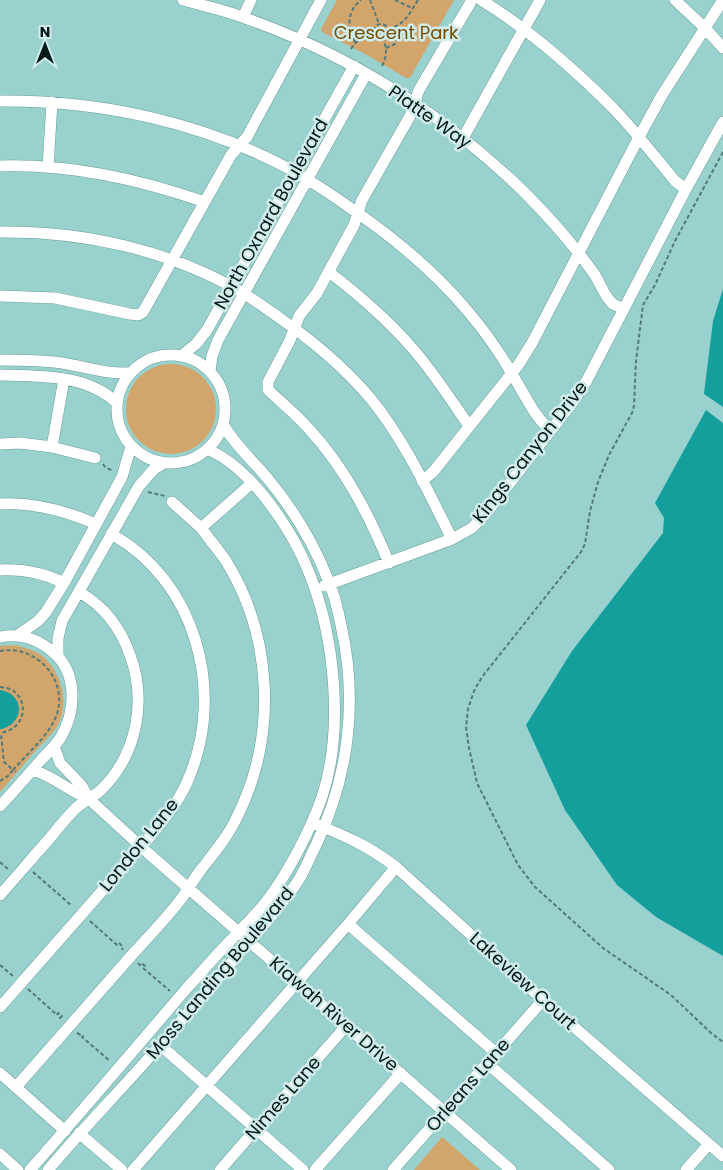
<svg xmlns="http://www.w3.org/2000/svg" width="723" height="1170" font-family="Poppins,sans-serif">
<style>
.green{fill:#d2a56d}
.water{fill:#149f9c}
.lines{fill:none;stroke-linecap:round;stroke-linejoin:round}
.minor-casing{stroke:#669d9a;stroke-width:12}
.path{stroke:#537a78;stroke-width:2;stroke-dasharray:4 2.5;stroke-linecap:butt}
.minor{stroke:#fff;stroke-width:11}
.labels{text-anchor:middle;stroke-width:5;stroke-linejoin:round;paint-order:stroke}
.park-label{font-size:18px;fill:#764b00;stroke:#d0ecea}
.street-label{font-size:18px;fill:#031817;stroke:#d0ecea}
</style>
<rect width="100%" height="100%" fill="#99d1ce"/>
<path class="green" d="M337 0H454L410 78H406L367 55 322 32 321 29Z
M126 409a45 45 0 1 1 90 0a45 45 0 1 1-90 0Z
M16 645C25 648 34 650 41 655 62 671 71 706 56 728 51 735 44 742 38 748 25 763 13 777 0 792V646Z
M442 1137 480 1170H414Z"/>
<path class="water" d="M723 289V407L704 394 713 321Z
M706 410 723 423V956L656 917 617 885 565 810 526 725 572 651 663 533 664 518 655 503Z
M0 690C25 694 25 722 2 729H0Z"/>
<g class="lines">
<g class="minor-casing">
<path id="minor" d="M183 0C204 6 225 10 245 18 350 55 447 116 526 194 551 219 575 247 595 275 600 283 605 298 613 304 616 306 620 307 624 308
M481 0C527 28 575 70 613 108 635 131 655 157 675 181L686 189
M675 0 705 28 723 48
M243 17 251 0
M0 101C101 100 206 123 295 172 314 183 332 195 349 207 393 237 432 269 466 309 483 329 499 351 512 374 524 393 533 415 550 430
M463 138 540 0
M0 166C71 164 138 179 205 202
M48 167 52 102
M0 232C84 231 170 250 243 293 256 301 268 310 281 319 314 342 345 368 371 399 405 441 428 491 452 539
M329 272C359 295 388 320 413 349 434 373 451 400 469 426
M0 296 55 298 130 314 138 315 143 312 231 155 247 137 321 0
M117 409a54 54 0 1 1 108 0a54 54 0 1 1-108 0Z
M181 356 196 344 207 330 354 66
M0 360C20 360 42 360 62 363 86 367 106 374 130 373
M210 371 212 356 218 340 366 74
M0 375C39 376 87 374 117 403
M0 444 20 443 52 447 64 379
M52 447 95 458
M422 481 433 472 519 364 532 343 639 137 662 95 723 0
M172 502 201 528
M0 504C34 502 66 511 96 524
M389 563C369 515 345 468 309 429 297 415 282 403 268 390V382L290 340 299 316 317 293 354 225 362 200 410 116 419 90 472 0
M0 570C22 569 44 573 64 583
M324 586 452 539 472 528 488 511 573 402 587 380 686 189 723 122
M18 635 38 621 46 612 64 583 122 477 131 446
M0 637C20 633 38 639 53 652 78 673 76 711 61 737 56 745 48 753 41 760 27 776 14 791 0 806
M58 656V638L62 621 139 486 154 469 164 463
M54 746 60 763 82 786 89 799 148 853 511 1170
M33 770C53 776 69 791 89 799
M318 825C350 838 368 846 396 867L543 1000 723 1156
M0 895C17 876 33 857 50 838 58 828 66 818 75 809 83 801 94 797 102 789 137 754 147 701 130 655 121 629 104 606 79 592
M348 924 496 1053
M0 1007 154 832C168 814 182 797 190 775 225 689 195 580 111 534
M160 1045 303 1170
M487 1063 609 1170
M0 1073 65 1131
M16 1087C54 1044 92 1000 131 956 147 938 166 919 181 899 188 890 193 880 200 871 214 853 229 835 238 815 277 735 273 637 226 561 218 549 209 539 201 528L252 483
M79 1133 122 1170
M0 1154 18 1170
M30 1170C83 1110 135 1049 187 988 202 972 216 955 231 940 244 926 258 913 269 898 289 871 311 829 322 797 344 731 335 639 310 575 293 531 252 468 207 449
M48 1170C84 1127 124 1087 161 1044 182 1020 203 995 225 970 249 941 277 913 298 881 305 870 310 857 316 845 349 776 358 700 341 625 338 610 335 596 329 582 314 544 294 510 268 479 253 460 235 446 223 424
M133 1170 348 924 396 867
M220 1170 346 1026
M315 1170 401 1073
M393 1170 543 1000
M686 1170 709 1144"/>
</g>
<path class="path" d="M370 0 379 24
M395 0 412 8
M374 31a7 7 0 1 1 14 0a7 7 0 1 1-14 0Z
M388 29C405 25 409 14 418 0
M355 42C347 26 347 11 361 0
M386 48 395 44 398 36V27
M351 49C357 39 363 37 374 33
M382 66C387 56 387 49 383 38
M723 152 675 241 655 285 643 305 636 361 634 406 632 413 609 455 598 482 590 511 585 544 581 552 482 677 474 691 468 709 466 727 469 748 477 783 518 865 535 887 603 948 671 995 711 1033 723 1042
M103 464 105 467 113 471
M148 492 165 496
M0 651C38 644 71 683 55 719 46 738 27 754 13 770L16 772
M0 687C30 688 31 729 0 733
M0 781 8 776 13 770 4 762 1 734
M0 862 9 870
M33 872 72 906
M90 921 117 945 119 943 123 947 122 950
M138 963 140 965 141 963 145 966 143 968 170 991
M0 965 13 976
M28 989 57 1015 58 1013 62 1016 60 1018 62 1020
M77 1033 83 1036 82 1037 110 1061"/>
<use href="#minor" class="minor"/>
</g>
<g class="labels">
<g class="park-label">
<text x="396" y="39">Crescent Park</text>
</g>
<g class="street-label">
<text transform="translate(430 117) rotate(35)" y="6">Platte Way</text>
<text transform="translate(271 214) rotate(-61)" y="6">North Oxnard Boulevard</text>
<text transform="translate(530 452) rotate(-52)" y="6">Kings Canyon Drive</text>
<text transform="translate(139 845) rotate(-51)" y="6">London Lane</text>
<text transform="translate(220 973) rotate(-50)" y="6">Moss Landing Boulevard</text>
<text transform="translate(523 981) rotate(42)" y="6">Lakeview Court</text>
<text transform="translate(334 1014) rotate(41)" y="6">Kiawah River Drive</text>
<text transform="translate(468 1085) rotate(-49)" y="6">Orleans Lane</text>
<text transform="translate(283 1098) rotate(-49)" y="6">Nimes Lane</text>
</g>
</g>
<g transform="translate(45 45)" stroke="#d0ecea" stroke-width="4" paint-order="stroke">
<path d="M0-4L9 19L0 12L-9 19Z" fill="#031817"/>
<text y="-8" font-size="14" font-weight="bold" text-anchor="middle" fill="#031817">N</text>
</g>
</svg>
